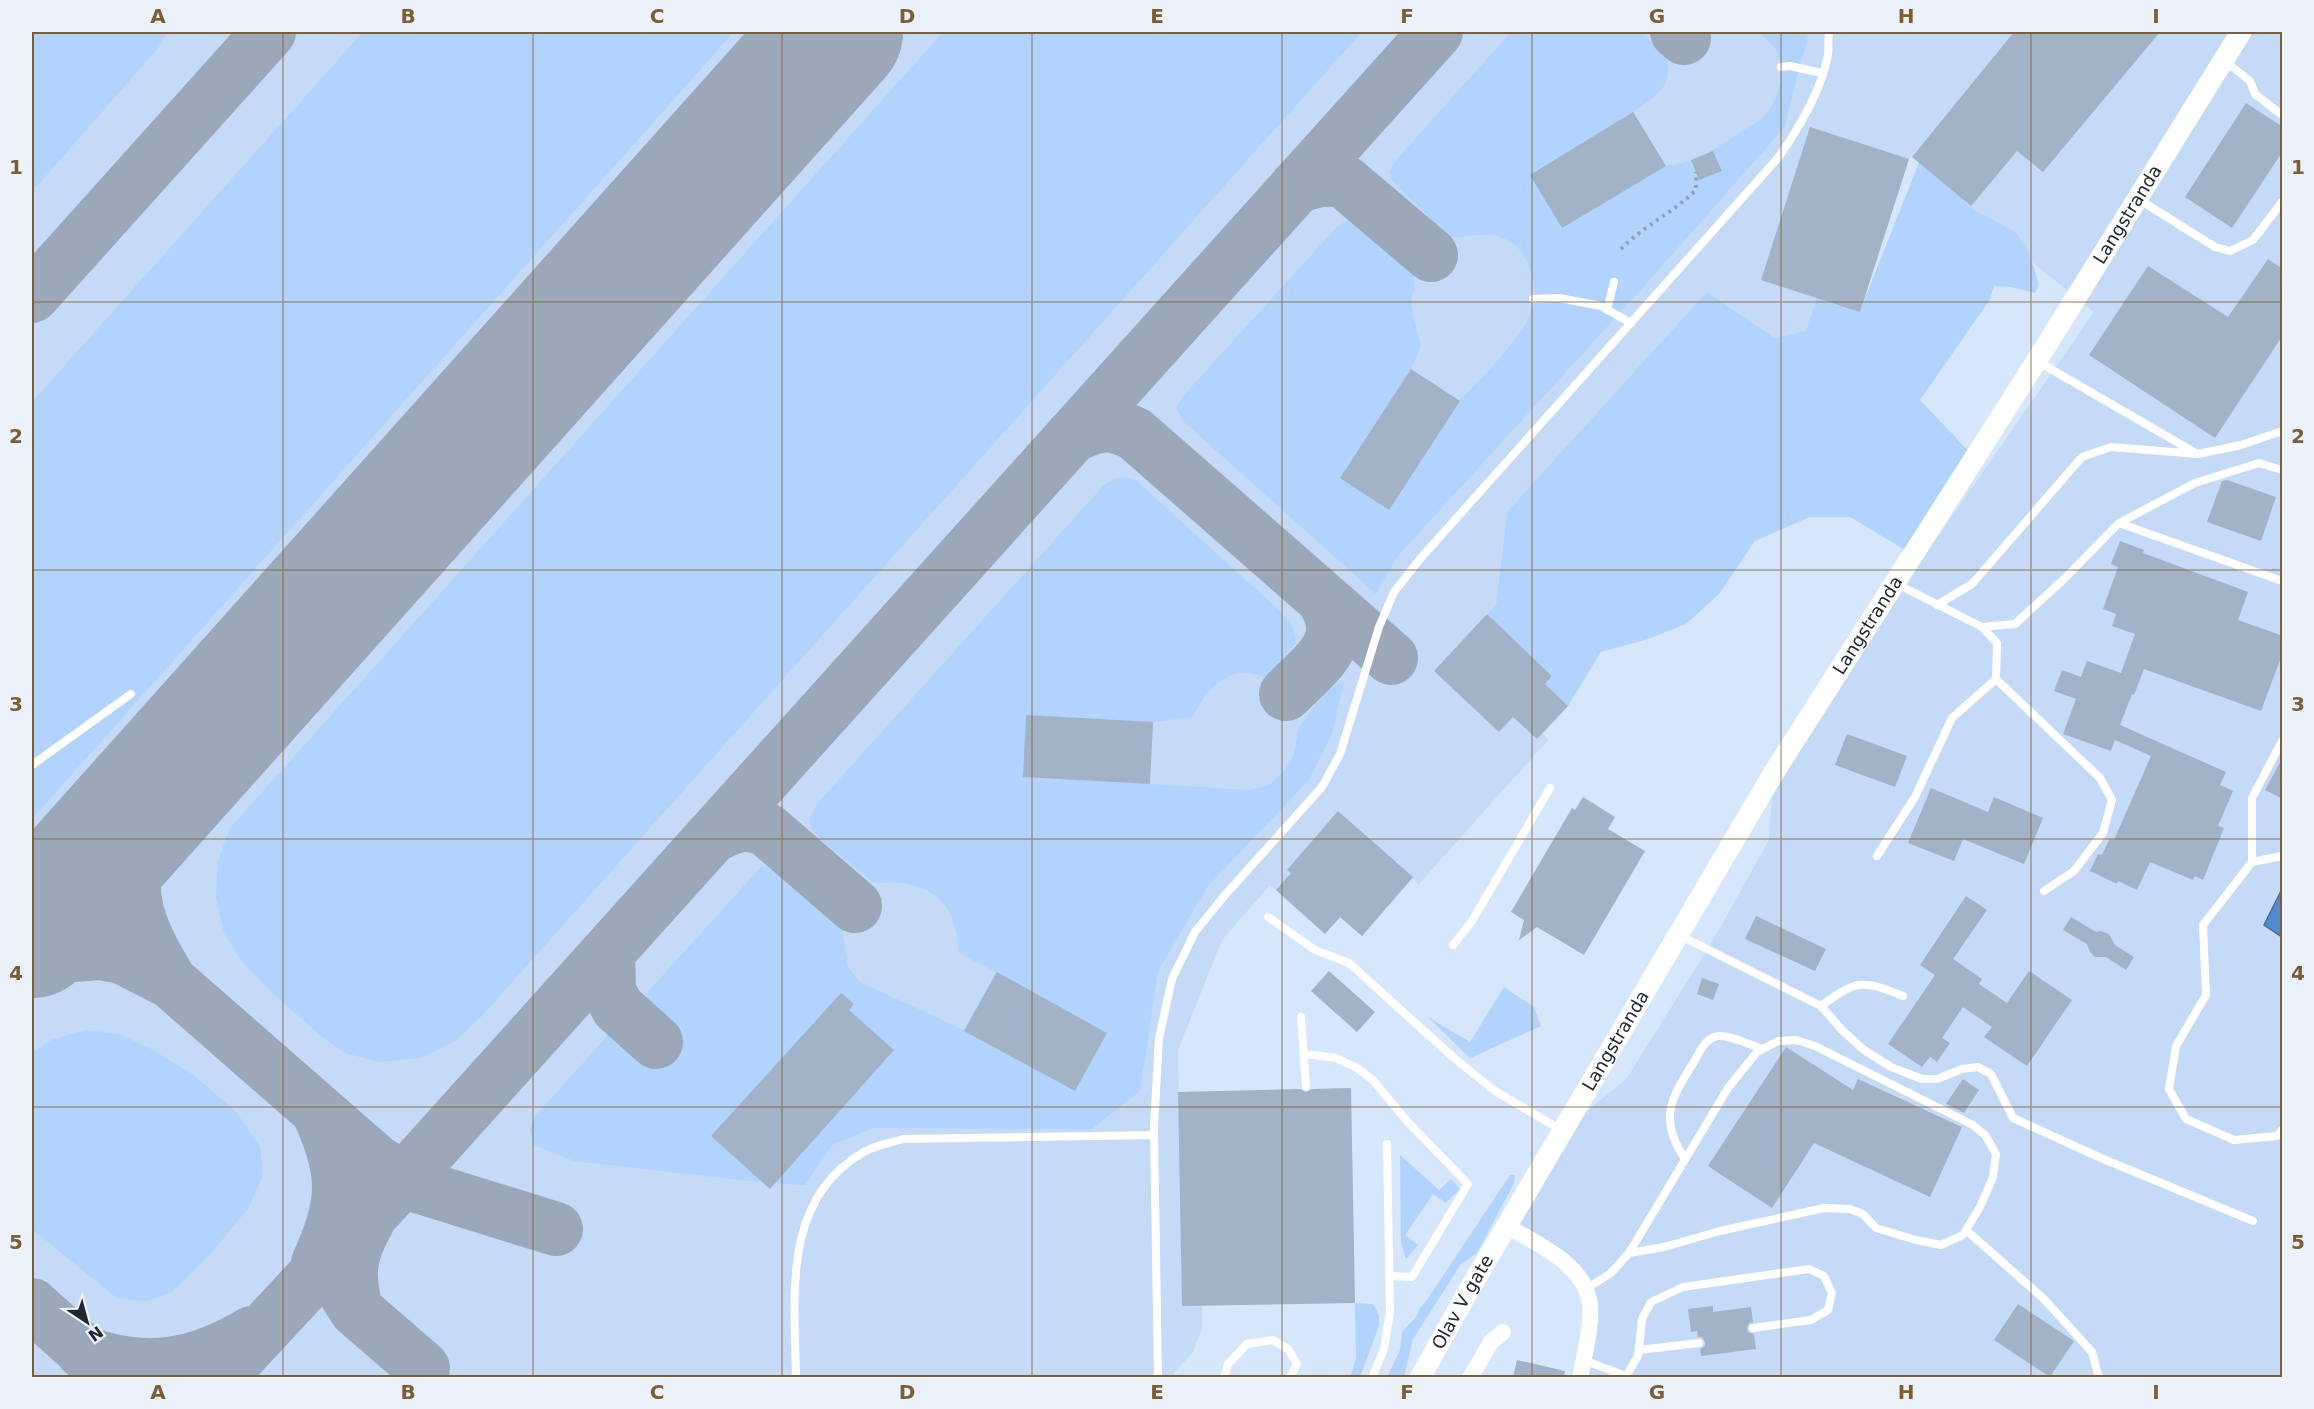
<svg xmlns="http://www.w3.org/2000/svg" width="2314" height="1409" font-family="'DejaVu Sans',sans-serif">
<style>
.built{fill:#c4daf7}
.green{fill:#b2d3fe}
.water{fill:#538bd3;stroke:#446da2;stroke-width:1.5}
.lines{fill:none;stroke-linecap:round;stroke-linejoin:round}
.taxiway{stroke:#9aa8ba;stroke-width:54}
.runway{stroke:#9aa8ba;stroke-width:134}
.building{fill:#a2b2c7}
.path{stroke:#94a2b4;stroke-width:4;stroke-dasharray:3 4.5;stroke-linecap:butt}
.service{stroke:#fff;stroke-width:8}
.minor{stroke:#fff;stroke-width:16}
.tertiary{stroke:#fff;stroke-width:21}
.grid{fill:none;stroke:#7c5e32;stroke-width:1.5;stroke-opacity:0.55}
.labels{text-anchor:middle;stroke-width:4.5;stroke-linejoin:round;paint-order:stroke}
.street-label{font-size:18px;fill:#212730;stroke:#ebf2fb}
.neatline{fill:none;stroke:#7c5e32;stroke-width:2}
.grid-label{font-size:20px;text-anchor:middle;font-weight:bold;fill:#7c5e32}
</style>
<rect width="100%" height="100%" fill="#d5e6fd"/>
<path class="built" d="M32 32H2282V889L2264 925 2282 937V1377H1580L1586 1289 1507 1226 1563 1131 1627 1078 1712 942 1769 840 1773 774 2094 312 2004 239 1920 160 1935 130 1909 159 1860 312 1806 332 1773 338 1507 512 1496 605 1487 614 1552 676 1545 684 1568 706 1543 733 1548 740 1418 885 1413 878 1362 936 1340 917 1325 934 1270 885 1222 940 1178 1050 1182 1305 1202 1306V1329L1192 1354 1174 1372V1377H32Z"/>
<path class="green" d="M32 32H167L158 48 38 185 32 188Z
M363 32H734L32 819V402Z
M943 32H1362L481 1017 455 1041 421 1058 379 1062 345 1053 321 1036 277 997 243 963 224 933 216 897 218 861 230 828Z
M1511 32H1640L1667 56C1672 90 1657 95 1633 112L1666 166C1692 163 1712 152 1733 137 1741 131 1752 126 1760 120 1777 106 1786 76 1779 56 1776 46 1766 39 1759 32H1809L1784 128 1638 293 1397 557 1376 594 1183 421 1176 408 1183 396 1337 227 1347 221 1356 222 1413 272 1415 286 1411 301 1414 319 1421 345 1411 370 1459 401C1481 379 1523 337 1533 308 1540 286 1527 245 1503 238 1486 232 1467 236 1449 238L1392 180 1389 172 1396 160Z
M1920 160 1973 209 2017 233 2030 255 2039 285 2035 293 2011 287 1994 286 1989 301 1920 400 1975 458 1912 554 1850 517H1810L1755 541 1719 594 1686 624 1648 639 1601 652 1568 706 1545 684 1552 676 1487 614 1496 605 1507 512 1707 292 1774 338 1806 331 1817 298 1860 311Z
M1126 476 1137 481 1280 611 1293 628 1296 643 1268 677C1260 676 1248 672 1240 673 1216 677 1203 697 1193 717L1153 722 1150 784 1250 790 1269 785 1284 771 1294 754 1299 727 1326 691 1344 681 1332 734 1308 781 1208 886 1158 971 1140 1091 1092 1129 873 1128 832 1145 805 1185 766 1183 574 1161 534 1145 530 1129 535 1116 761 867 776 868 841 923 848 967 860 982 964 1030 996 972 959 953C957 914 943 889 902 883 893 881 883 884 874 882 870 881 818 837 814 832 811 829 810 823 809 819L817 804 1104 485 1116 478Z
M1504 987 1534 1007 1541 1026 1470 1058 1428 1017 1470 1042Z
M86 1030 119 1034 151 1049 194 1075 236 1112 260 1146 263 1175 249 1207 214 1250 172 1292 147 1301 118 1299 32 1229V1053L51 1040Z
M1400 1155 1439 1190 1451 1179 1460 1189 1446 1203 1433 1194 1405 1235 1418 1245 1406 1259 1401 1243Z
M1510 1175H1515L1514 1183 1477 1253 1461 1264 1413 1339 1404 1377H1387L1400 1350 1402 1332 1416 1317 1420 1308 1427 1300Z
M1355 1303 1373 1304 1379 1315V1326L1360 1377H1350L1356 1359Z"/>
<path class="water" d="M2282 889V937L2264 925Z"/>
<g class="lines">
<path class="taxiway" d="M1677 32 1684 38
M1296 187C1314 181 1326 177 1345 182L1431 255
M32 296 269 32
M1072 436C1099 424 1108 421 1135 434L1391 658
M1286 694C1315 664 1351 643 1323 599
M157 790C152 804 143 818 140 833 123 894 139 931 171 982
M713 836C735 825 743 821 767 830L855 906
M608 952 609 992 618 1008 656 1042
M32 963 48 957 99 953 122 957 171 982 377 1162 414 1185 556 1229
M318 1111C346 1171 346 1203 318 1263
M337 1280 356 1310 423 1368
M32 1305 110 1375
M356 1310C347 1273 349 1254 368 1221
M83 1352C145 1376 197 1366 252 1333
M219 1378 403 1180 1436 32"/>
<path class="runway" d="M32 931 836 32"/>
</g>
<path class="building" d="M2014 32H2160L2043 172 2017 151 1971 206 1912 157Z
M2246 103 2283 127V151L2232 228 2185 197Z
M1633 112 1666 166 1562 228 1530 175Z
M1810 127 1909 159 1860 312 1761 280Z
M1713 151 1722 171 1699 180 1691 160Z
M2268 259 2283 269V335L2215 438 2089 355 2148 266 2228 317Z
M1411 369 1460 401 1389 510 1340 478Z
M2227 480 2276 497 2261 541 2207 522 2222 481Z
M2120 541 2144 550 2143 553 2248 592 2238 620 2283 636V652L2261 711 2144 669 2134 695 2132 694 2120 725 2226 772 2220 785 2233 791 2218 826 2224 828 2203 880 2195 876 2193 880 2150 862 2137 890 2118 881 2117 884 2090 871 2098 854 2102 855 2110 838 2114 840 2151 756 2115 740 2111 751 2063 734 2076 699 2054 691 2062 670 2081 677 2087 661 2121 673 2135 634 2112 626 2116 614 2103 609 2118 567 2111 564Z
M1487 614 1552 676 1545 684 1568 706 1537 739 1513 717 1499 732 1434 671Z
M1026 715 1153 722 1150 784 1023 777Z
M1847 734 1907 756 1895 787 1835 765Z
M2283 757V799L2265 790Z
M1931 788 1988 812 1994 797 2043 818 2024 864 1963 839 1954 861 1908 843Z
M1583 797 1615 817 1608 829 1645 851 1584 955 1537 927 1519 940 1524 920 1511 912 1572 808 1575 810Z
M1338 811 1413 877 1362 936 1340 917 1325 934 1276 890 1291 873 1287 870Z
M1966 896 1987 910 1953 959 1982 979 1979 984 2007 1003 2029 971 2072 1000 2027 1066 1984 1037 1992 1027 1963 1007 1942 1038 1950 1043 1937 1062 1930 1057 1922 1067 1888 1044 1935 975 1920 965Z
M1756 916 1826 949 1815 971 1745 939Z
M2071 917 2096 932 2101 931 2109 934 2115 945 2134 957 2126 970 2106 957H2095L2090 952 2087 944 2063 930Z
M1329 971 1375 1012 1357 1032 1311 991Z
M997 972 1107 1033 1075 1091 964 1031Z
M1702 978 1719 984 1713 1000 1697 994Z
M841 993 854 1004 849 1010 894 1050 770 1189 711 1136Z
M1786 1047 1853 1090 1858 1079 1962 1127 1930 1197 1814 1143 1772 1208 1708 1166Z
M1963 1079 1979 1090 1964 1113 1946 1104Z
M1351 1088 1355 1303 1182 1306 1178 1092 1300 1089 1306 1092 1312 1089Z
M2018 1304 2074 1341 2050 1377 1994 1340Z
M1713 1306V1312L1751 1307 1753 1322 1749 1323 1747 1328 1748 1332 1754 1334 1756 1349 1701 1356 1700 1349 1705 1346V1342L1702 1337H1698L1697 1331 1691 1332 1688 1309Z
M1517 1360 1565 1371 1564 1377H1513Z"/>
<g class="lines">
<path class="path" d="M1621 249C1643 226 1673 213 1696 190V172"/>
<path class="service" d="M2225 61 2250 81 2255 94 2282 115
M1781 67 1790 66 1822 73
M2138 199 2215 247 2230 251 2253 240 2282 202
M1533 299 1559 298 1601 306 1631 323
M1607 310 1614 282
M2037 361 2194 452
M2119 523 2282 581
M1937 605 1972 584 2082 457 2111 447 2198 454 2241 445 2282 431
M1982 627 2015 624 2064 579 2119 523 2195 483 2259 463 2282 470
M1996 679 2100 778 2112 800 2103 833 2074 871 2044 891
M32 765 131 694
M1877 856 1915 797 1952 718 1996 679 1997 643 1982 627 1895 583
M2282 856 2252 862 2203 925 2206 995 2176 1046 2169 1089 2186 1119 2234 1140 2277 1136 2282 1130
M2252 862V798L2282 741
M1268 917 1315 950 1349 963 1454 1058 1495 1091 1563 1131
M1679 935 1821 1006 1842 1030 1864 1050 1891 1067 1922 1079H1937L1962 1069 1978 1067 1991 1074 2013 1118 2101 1158 2253 1221
M1453 945 1472 921 1550 788
M1821 1006C1857 980 1861 979 1903 996
M1301 1017 1306 1086
M1305 1054 1336 1058 1357 1068 1373 1080 1407 1121 1468 1184 1412 1277 1389 1276
M1685 1159C1658 1119 1671 1098 1694 1062 1699 1053 1704 1041 1714 1037 1724 1032 1751 1045 1762 1049
M1966 1230 2044 1299 2092 1352 2099 1378
M1586 1289 1611 1273 1629 1253 1664 1247 1720 1231 1824 1208 1850 1209 1863 1214 1876 1228 1916 1240 1941 1245 1963 1235 1980 1207 1993 1177 1996 1154 1985 1135 1973 1125 1815 1046 1796 1040 1778 1041 1757 1052 1728 1088 1629 1253
M1639 1350 1699 1343
M1583 1360 1626 1376 1638 1356 1642 1319 1651 1302 1683 1287 1809 1269 1824 1276 1832 1293 1828 1310 1811 1320 1753 1328
M796 1378C795 1297 781 1199 864 1152 875 1145 891 1143 903 1139L1154 1135
M1158 1378 1154 1127 1159 1038 1172 979 1195 932 1225 895 1322 787 1340 754 1379 627 1394 592 1420 559 1778 158C1799 128 1821 92 1828 55 1829 48 1828 39 1829 32
M1224 1378 1228 1364 1247 1344 1273 1340 1288 1349 1297 1364 1290 1378
M1372 1378 1384 1349 1390 1312 1387 1144"/>
<path class="minor" d="M1507 1226C1536 1244 1581 1262 1589 1299 1594 1318 1584 1357 1580 1378
M1470 1378 1491 1342 1503 1332"/>
<path class="tertiary" id="s1" d="M1420 1378 1466 1295 1773 774 2041 354 2241 32"/>
</g>
<path class="grid" d="M283 32V1378M533 32V1378M782 32V1378M1032 32V1378M1282 32V1378M1532 32V1378M1781 32V1378M2031 32V1378M32 302H2282M32 570H2282M32 839H2282M32 1107H2282"/>
<g class="labels">
<g class="street-label">
<text dy="6" stroke="none"><textPath href="#s1" startOffset="1362">Langstranda</textPath></text>
<text dy="6" stroke="none"><textPath href="#s1" startOffset="876">Langstranda</textPath></text>
<text dy="6" stroke="none"><textPath href="#s1" startOffset="390">Langstranda</textPath></text>
<text dy="6" stroke="none"><textPath href="#s1" startOffset="87">Olav V gate</textPath></text>
</g>
</g>
<rect width="2314" height="1409" fill="none" stroke="#ebf2fb" stroke-width="66"/>
<g transform="translate(87 1322) rotate(144)" stroke="#ebf2fb" stroke-width="4.5" paint-order="stroke">
<path d="M0-4.5L10 22L0 15L-10 22Z" fill="#212730"/>
<text y="-9" font-size="16" font-weight="bold" text-anchor="middle" fill="#212730">N</text>
</g>
<rect x="33" y="33" width="2248" height="1343" class="neatline"/>
<g class="grid-label">
<text x="158" y="23">A</text>
<text x="408" y="23">B</text>
<text x="657" y="23">C</text>
<text x="907" y="23">D</text>
<text x="1157" y="23">E</text>
<text x="1407" y="23">F</text>
<text x="1657" y="23">G</text>
<text x="1906" y="23">H</text>
<text x="2156" y="23">I</text>
<text x="16" y="174">1</text>
<text x="2298" y="174">1</text>
<text x="16" y="443">2</text>
<text x="2298" y="443">2</text>
<text x="16" y="711">3</text>
<text x="2298" y="711">3</text>
<text x="16" y="980">4</text>
<text x="2298" y="980">4</text>
<text x="16" y="1249">5</text>
<text x="2298" y="1249">5</text>
<text x="158" y="1399">A</text>
<text x="408" y="1399">B</text>
<text x="657" y="1399">C</text>
<text x="907" y="1399">D</text>
<text x="1157" y="1399">E</text>
<text x="1407" y="1399">F</text>
<text x="1657" y="1399">G</text>
<text x="1906" y="1399">H</text>
<text x="2156" y="1399">I</text>
</g>
</svg>
